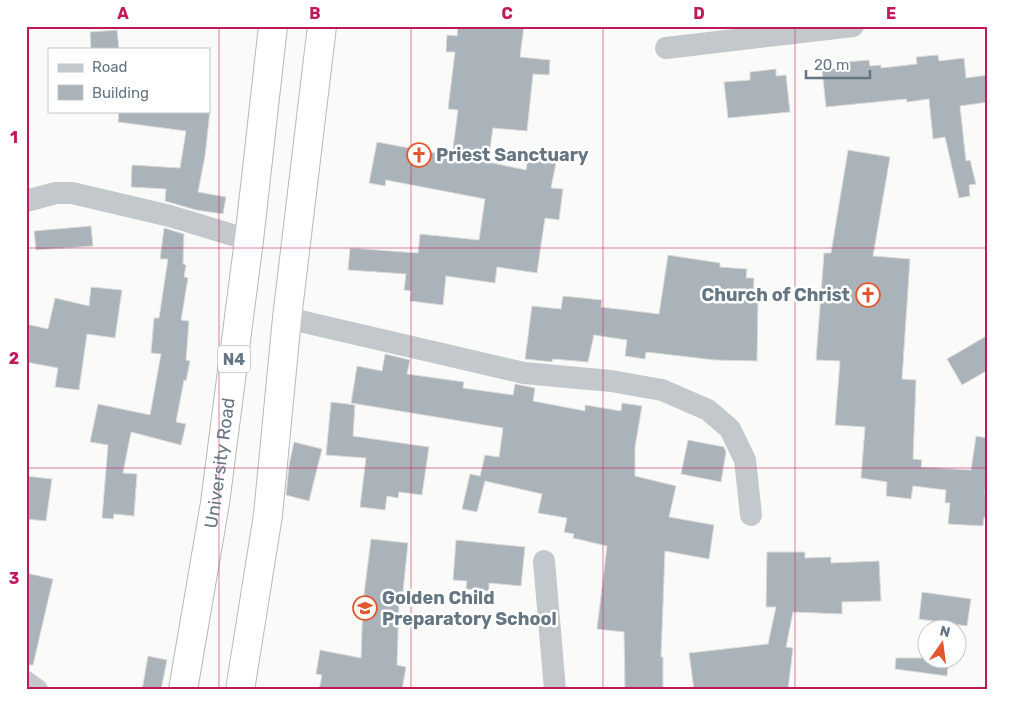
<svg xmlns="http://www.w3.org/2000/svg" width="1014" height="716" font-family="Rubik,sans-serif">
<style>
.building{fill:#aab3b9;stroke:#dcdcda}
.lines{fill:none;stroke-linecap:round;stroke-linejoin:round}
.highway-casing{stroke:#b4b9bd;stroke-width:30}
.minor{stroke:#c3c8cc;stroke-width:22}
.highway{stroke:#fff;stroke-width:28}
.grid{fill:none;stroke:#c2185b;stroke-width:1;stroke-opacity:0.55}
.labels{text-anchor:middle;stroke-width:5;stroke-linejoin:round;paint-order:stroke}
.shield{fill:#fff;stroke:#939fa8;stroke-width:1}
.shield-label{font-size:16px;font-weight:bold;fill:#657683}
.poi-label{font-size:18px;font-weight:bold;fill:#657683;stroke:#fff;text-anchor:start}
.street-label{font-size:18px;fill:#657683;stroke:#fff}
.neatline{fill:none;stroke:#c2185b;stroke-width:2}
.grid-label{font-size:16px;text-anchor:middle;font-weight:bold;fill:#c2185b}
</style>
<rect width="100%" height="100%" fill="#fafaf8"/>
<path class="building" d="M458 26H524L520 57 550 60 549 75 533 74 527 131 493 128 488 162 526 170 529 153 557 158 551 188 563 189 559 220 545 218 537 273 497 267 495 283 446 276 443 305 410 301 411 291 404 290 406 274 348 270 350 248 418 253 420 234 479 240 485 199 386 180 385 186 369 183 377 142 452 156 458 110 448 109 455 52H446L447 35 457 36Z
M117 30 119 49H91L90 32Z
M938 55 939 61 964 58 966 78 988 75V102L960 106 966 161 970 160 976 184 969 185 970 196 959 198 945 137 933 139 929 99 907 102 906 99 826 107 822 70 847 67V62L869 60 870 66 881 65V68L917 64 916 57Z
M776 69V76L786 75 790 112 728 118 724 82 750 80V72Z
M119 111H210L205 156 198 192 226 197 223 214 196 210 165 201 166 189 131 187 132 165 180 168 186 131 118 122Z
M848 150 890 157 873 256 910 259 902 379 916 380 913 459 922 460 921 467 971 470 976 436 988 438 985 494H988V518L984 517 983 526 948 524 950 503H945L946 490 913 486 911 499 886 496 887 482 861 478 865 427 835 425 840 361 816 360 824 253H831Z
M91 226 93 246 36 250 34 231Z
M164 228 184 234 183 264 186 265 184 277 188 278 181 320 189 321 186 360 190 361 186 381 184 380 176 422 186 424 181 445 131 432 123 473 137 474 134 516 114 514 113 519 102 518 108 445 90 442 98 404 150 415 161 354 151 353 154 318H159L168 259H160Z
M668 255 720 263V267L747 269 746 278H754L753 298H758L757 361 715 360 646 352 645 359 625 356 627 340 594 335 588 362 553 359 552 362 525 359 532 306 561 309 563 296 602 300 601 307 659 314Z
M91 287 122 290 115 338 87 334 79 390 55 387 58 368 26 362V324L48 329 55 298 89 306Z
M988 335V370L962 385 947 359Z
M385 354 410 360 407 374 464 382 463 388 513 395 515 384 535 388 533 401 585 411V405L621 411 622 403 642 406 635 447V476L676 486 669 517 714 525 709 559 665 551 661 657H663V690H625L624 632 597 629 607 546 573 538 574 534 564 532 567 518 538 513 542 494 485 481 477 512 462 509 470 474 480 476 485 455 499 457 503 428 351 403 357 366 382 371Z
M331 402 355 405 353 436 429 447 422 495 399 492 398 498 387 496 385 510 360 507 366 458 326 455Z
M688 440 724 447 726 452 721 482 681 474Z
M294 442 322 449 309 501 286 495 289 465Z
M26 476 52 479 46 521 26 519Z
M371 539 408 543 402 601H399L397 665 406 667 402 690H319L322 675 316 674 320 650 361 658 363 602Z
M456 540 525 547 521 586 489 583V591L466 589 467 581 453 580Z
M767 552H805V558L831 557V563L879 561 881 601 842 602V614L793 612 786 647 793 648 788 690H694L689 653 768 644 776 607H766Z
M26 573 53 579 33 665H26Z
M922 592 971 599 967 626 919 619Z
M148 656 167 660 161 690H142Z
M896 658H949L947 676 895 669Z"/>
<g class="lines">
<g class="highway-casing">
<g id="highway">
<path id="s1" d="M183 690 215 503 249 240 273 26"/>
<path d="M240 690 268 515 287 318 322 26"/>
</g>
</g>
<path class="minor" d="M666 48 853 26
M26 201 56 193H72L170 216 249 240
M287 318 524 373 611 381 662 390 708 410 730 429 745 460 751 515
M544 561 555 690
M26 682 37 690"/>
<use href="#highway" class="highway"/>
</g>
<path class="grid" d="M219 26V690M411 26V690M603 26V690M795 26V690M26 248H988M26 468H988"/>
<defs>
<g id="church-ring" transform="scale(1.25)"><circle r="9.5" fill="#fff" stroke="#e4572e" stroke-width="1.5"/><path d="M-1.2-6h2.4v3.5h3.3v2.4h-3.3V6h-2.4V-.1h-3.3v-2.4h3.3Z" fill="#e4572e"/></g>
<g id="school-ring" transform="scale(1.25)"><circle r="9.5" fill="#fff" stroke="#e4572e" stroke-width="1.5"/><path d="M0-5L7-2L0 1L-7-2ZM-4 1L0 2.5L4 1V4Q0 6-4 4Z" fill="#e4572e"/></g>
</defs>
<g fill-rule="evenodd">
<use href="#church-ring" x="419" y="155"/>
<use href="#church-ring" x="868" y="295"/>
<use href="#school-ring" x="365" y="608"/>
</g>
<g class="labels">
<rect class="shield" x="218" y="345.5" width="32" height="27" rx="4"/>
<g class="shield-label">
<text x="234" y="365">N4</text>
</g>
<g class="poi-label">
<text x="436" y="161">Priest Sanctuary</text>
<text x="850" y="301" text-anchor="end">Church of Christ</text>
<text x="382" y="604">Golden Child<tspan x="382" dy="21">Preparatory School</tspan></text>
</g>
<g class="street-label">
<text dy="6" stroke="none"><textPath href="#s1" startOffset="230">University Road</textPath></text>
</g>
</g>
<rect width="1014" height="716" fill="none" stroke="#ffffff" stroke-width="55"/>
<rect x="48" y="48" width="162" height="65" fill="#ffffff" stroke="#c1c8cd"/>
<rect x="58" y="64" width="25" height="8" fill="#c3c8cc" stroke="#c1c8cd"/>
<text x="92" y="72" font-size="15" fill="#657683">Road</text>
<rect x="58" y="85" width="25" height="15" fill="#aab3b9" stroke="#c1c8cd"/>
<text x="92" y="98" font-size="15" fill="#657683">Building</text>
<g transform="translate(942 644) rotate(14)"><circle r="24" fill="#ffffff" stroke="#c1c8cd"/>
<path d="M0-4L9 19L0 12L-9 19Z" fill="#e4572e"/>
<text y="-8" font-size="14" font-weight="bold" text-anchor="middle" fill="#657683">N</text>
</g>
<path d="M806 70v8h64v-8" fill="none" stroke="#657683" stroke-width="2.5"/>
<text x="814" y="70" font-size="15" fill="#657683" stroke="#ffffff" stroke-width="4" paint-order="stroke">20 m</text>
<rect x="28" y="28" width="958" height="660" class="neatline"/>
<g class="grid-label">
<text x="123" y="19">A</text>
<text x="315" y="19">B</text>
<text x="507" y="19">C</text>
<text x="699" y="19">D</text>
<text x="891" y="19">E</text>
<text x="14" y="143">1</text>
<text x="14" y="364">2</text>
<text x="14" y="584">3</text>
</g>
</svg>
